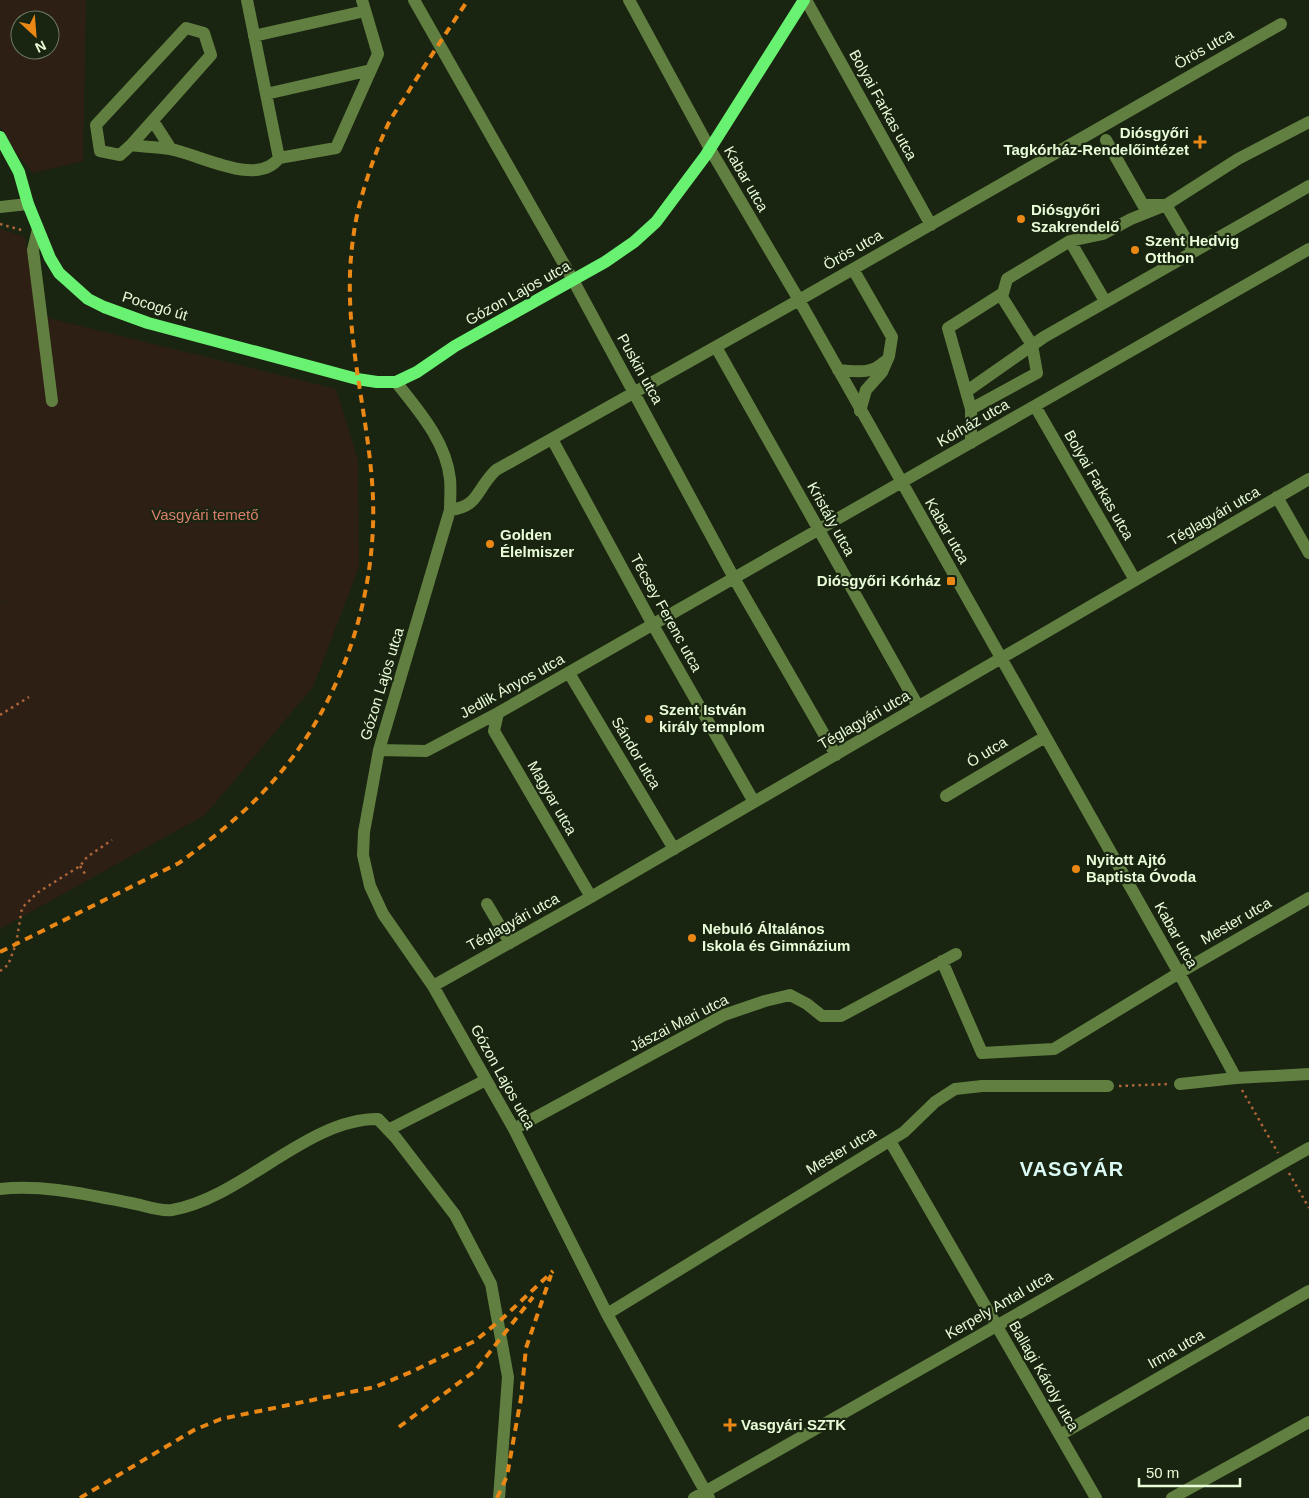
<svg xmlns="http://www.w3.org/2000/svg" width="1309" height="1498" font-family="Helvetica,sans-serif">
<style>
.green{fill:#2e1f15;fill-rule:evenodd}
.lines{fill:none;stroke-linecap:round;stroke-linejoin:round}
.path{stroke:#ad653a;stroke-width:2.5;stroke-dasharray:2.5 4;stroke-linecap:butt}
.minor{stroke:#617f40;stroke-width:12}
.major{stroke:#69f271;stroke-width:12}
.rail{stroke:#ea8715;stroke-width:4;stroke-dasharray:8 6;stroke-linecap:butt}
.poi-dot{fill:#ea8715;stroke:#192411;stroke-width:2}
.labels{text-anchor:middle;stroke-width:4.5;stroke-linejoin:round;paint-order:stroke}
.street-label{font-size:15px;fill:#e8fcd8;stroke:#192411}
.poi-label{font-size:15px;font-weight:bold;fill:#e8fcd8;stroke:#192411;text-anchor:start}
.park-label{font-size:15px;fill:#d67e6a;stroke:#192411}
.district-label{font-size:20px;font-weight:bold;letter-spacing:1px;fill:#dafcf5;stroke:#192411}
</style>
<rect width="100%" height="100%" fill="#192411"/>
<path class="green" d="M0 0H86L83 161 33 173 16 153 0 126ZM20 20H50V50H20Z
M0 229 25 237 40 316 336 389 358 460 359 567 313 687 205 815 0 929V603L14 595 0 602Z"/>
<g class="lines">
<path class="path" d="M0 224 25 231
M0 715 29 697
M80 866 87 877
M0 971 8 965 16 944 22 908 37 893 80 866 87 857 112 840
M1119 1086 1168 1084
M1242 1090 1278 1153
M1289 1173 1309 1208"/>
<path class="minor" d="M414 0 573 280 734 578 836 755
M629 0 710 149 799 300 1179 973 1236 1078
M806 0 931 225
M254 36 365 11
M266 94 371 70
M153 121 171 149
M131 145 211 55 204 33 186 28 96 125 100 151 120 155 131 145C144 147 157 147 170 149 199 154 257 188 279 158L247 0
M279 158 336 148 378 54 362 0
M0 207 28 204
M38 229 33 250 52 401
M1070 241 1105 301
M1193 251 1166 205 1238 159 1309 122
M853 269 892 337 889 356 882 372 866 390 860 411
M716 347 918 706
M838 370C855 371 871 375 884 362
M396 382C418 410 446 441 450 479 451 489 450 499 450 510L379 750 364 832 363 855 370 886 383 914 433 986 514 1129 607 1314 709 1498
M967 391 1044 337 1309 186
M1035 406 1135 580
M971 409 1037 373 1032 345 1002 297 1007 279 1070 241 1103 234 1131 219 1166 205H1143L1106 140
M552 439 653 625 754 802
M971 443V409L948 328 1003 293
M1277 497 1309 553
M450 510C479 507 476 489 496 470L799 300 1281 24
M569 673 674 849
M498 713 494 731 591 897
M379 750 426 751 498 713 1309 249
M946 796 1045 737
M487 904 510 943
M942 961 982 1053 1054 1049 1179 973 1309 898
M433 986 591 897 1309 479
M1180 1084 1236 1078 1309 1074
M514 1129 724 1015 765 1001 790 995 807 1004 822 1016H841L956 954
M388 1130 486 1080
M890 1141 1096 1498
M0 1189C44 1184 89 1195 131 1203 143 1205 160 1212 172 1210 242 1198 308 1118 378 1119L396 1138 455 1215 491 1284 508 1377 499 1498
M607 1314 904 1132 935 1102 955 1089 982 1086H1108
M1060 1435 1309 1291
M694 1498 1309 1148
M1172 1498 1309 1422"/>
<path class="major" d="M0 137 19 172 28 204 50 258 59 273 88 299 104 307 148 323 279 358 357 379 377 382H396L417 372 455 346 605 262 634 242 656 222 706 155 804 0"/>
<path class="rail" d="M0 952 179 863C209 841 239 818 264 791 341 711 381 591 372 481 365 394 340 321 354 232 358 202 373 158 385 131 391 116 402 103 410 89 429 59 448 30 468 0
M399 1427 475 1371 533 1297
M80 1498 194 1430 221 1419 375 1387 411 1372 475 1341 503 1318 553 1271
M497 1498 507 1476 521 1398 526 1348 551 1275"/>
</g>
<g class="poi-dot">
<path d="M1197.5 134.5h5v5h5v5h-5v5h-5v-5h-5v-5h5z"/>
<circle cx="1021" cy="219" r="5"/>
<circle cx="1135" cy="250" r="5"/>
<circle cx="490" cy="544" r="5"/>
<rect x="946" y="576" width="10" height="10" rx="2.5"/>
<circle cx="649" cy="719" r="5"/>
<circle cx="1076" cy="869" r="5"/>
<circle cx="692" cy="938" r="5"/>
<path d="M727.5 1417.5h5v5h5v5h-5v5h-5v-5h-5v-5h5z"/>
</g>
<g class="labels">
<g class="street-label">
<text transform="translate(1204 49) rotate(-30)" y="5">Örös utca</text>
<text transform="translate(883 105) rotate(61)" y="5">Bolyai Farkas utca</text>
<text transform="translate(746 179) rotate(60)" y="5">Kabar utca</text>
<text transform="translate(853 250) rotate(-30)" y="5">Örös utca</text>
<text transform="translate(518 293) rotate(-29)" y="5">Gózon Lajos utca</text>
<text transform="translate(155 306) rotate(17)" y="5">Pocogó út</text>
<text transform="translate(640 369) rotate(61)" y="5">Puskin utca</text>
<text transform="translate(973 423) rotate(-30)" y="5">Kórház utca</text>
<text transform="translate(1099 485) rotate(60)" y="5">Bolyai Farkas utca</text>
<text transform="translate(1214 516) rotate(-30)" y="5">Téglagyári utca</text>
<text transform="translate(831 519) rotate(61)" y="5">Kristály utca</text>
<text transform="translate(947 531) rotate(60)" y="5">Kabar utca</text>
<text transform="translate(666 613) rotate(61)" y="5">Técsey Ferenc utca</text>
<text transform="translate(382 684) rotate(-73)" y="5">Gózon Lajos utca</text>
<text transform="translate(512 686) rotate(-29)" y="5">Jedlik Ányos utca</text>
<text transform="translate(864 720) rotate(-30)" y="5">Téglagyári utca</text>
<text transform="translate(987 752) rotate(-31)" y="5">Ó utca</text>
<text transform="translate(636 753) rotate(59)" y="5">Sándor utca</text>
<text transform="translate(552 798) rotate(60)" y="5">Magyar utca</text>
<text transform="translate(1236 921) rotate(-30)" y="5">Mester utca</text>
<text transform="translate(513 922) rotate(-29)" y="5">Téglagyári utca</text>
<text transform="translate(1176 935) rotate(61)" y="5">Kabar utca</text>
<text transform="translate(679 1023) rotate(-27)" y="5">Jászai Mari utca</text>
<text transform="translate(503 1077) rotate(61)" y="5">Gózon Lajos utca</text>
<text transform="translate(841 1151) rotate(-31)" y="5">Mester utca</text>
<text transform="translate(999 1305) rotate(-30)" y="5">Kerpely Antal utca</text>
<text transform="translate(1176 1349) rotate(-30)" y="5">Irma utca</text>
<text transform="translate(1044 1376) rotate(60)" y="5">Ballagi Károly utca</text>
</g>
<g class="poi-label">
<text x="1189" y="138" text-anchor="end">Diósgyőri<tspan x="1189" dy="17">Tagkórház-Rendelőintézet</tspan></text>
<text x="1031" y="215">Diósgyőri<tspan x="1031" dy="17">Szakrendelő</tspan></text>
<text x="1145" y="246">Szent Hedvig<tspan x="1145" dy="17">Otthon</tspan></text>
<text x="500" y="540">Golden<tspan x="500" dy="17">Élelmiszer</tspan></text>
<text x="941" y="586" text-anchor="end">Diósgyőri Kórház</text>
<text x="659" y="715">Szent István<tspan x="659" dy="17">király templom</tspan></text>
<text x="1086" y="865">Nyitott Ajtó<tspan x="1086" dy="17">Baptista Óvoda</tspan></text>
<text x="702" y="934">Nebuló Általános<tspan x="702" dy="17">Iskola és Gimnázium</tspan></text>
<text x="741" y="1430">Vasgyári SZTK</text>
</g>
<g class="park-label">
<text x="205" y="520">Vasgyári temető</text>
</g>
<g class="district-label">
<text x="1072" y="1176">VASGYÁR</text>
</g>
</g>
<g transform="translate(35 35) rotate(154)"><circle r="24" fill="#192411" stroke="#6c7a61"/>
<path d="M0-4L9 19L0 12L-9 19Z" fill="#ea8715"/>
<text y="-8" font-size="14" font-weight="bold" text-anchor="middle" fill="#e8fcd8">N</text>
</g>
<path d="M1139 1478v8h101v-8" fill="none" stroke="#e8fcd8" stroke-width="2.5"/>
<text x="1146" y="1478" font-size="15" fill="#e8fcd8" stroke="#192411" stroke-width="4" paint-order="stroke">50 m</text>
</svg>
